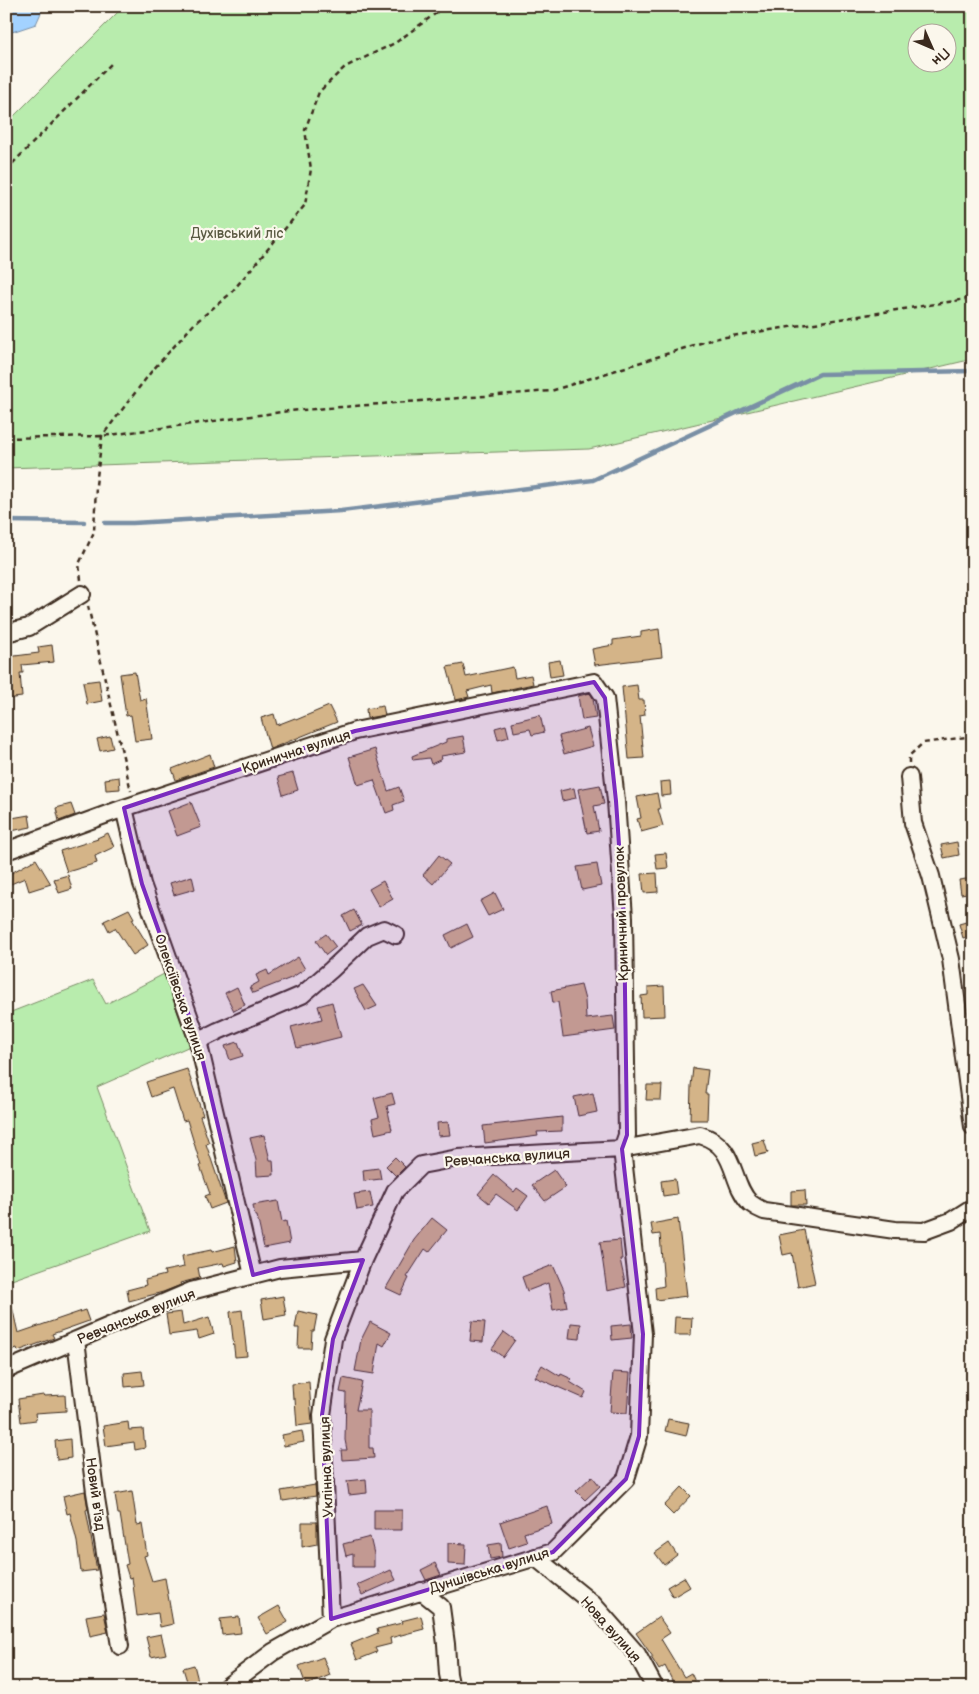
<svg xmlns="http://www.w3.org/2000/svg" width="979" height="1694" font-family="'Balsamiq Sans',sans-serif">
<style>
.green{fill:#b8ecad;stroke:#7a8b66;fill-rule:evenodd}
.water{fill:#a3d2ff;stroke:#798fa5}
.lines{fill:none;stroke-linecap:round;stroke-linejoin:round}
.stream{stroke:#798fa5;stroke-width:4.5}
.building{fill:#d4b488;stroke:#3b2a1e}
.minor-casing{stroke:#3b2a1e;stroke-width:20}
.path{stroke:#3b2a1e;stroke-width:2.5;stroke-dasharray:5 4;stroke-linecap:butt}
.minor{stroke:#fbf7ec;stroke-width:16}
.marked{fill:#7b2cbf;fill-opacity:0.2;stroke:#7b2cbf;stroke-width:4;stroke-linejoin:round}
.labels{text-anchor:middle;stroke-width:4.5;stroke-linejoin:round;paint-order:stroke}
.park-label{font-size:14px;fill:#5a5a42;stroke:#fbf7ec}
.street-label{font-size:14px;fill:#3b2a1e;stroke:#fbf7ec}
</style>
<rect width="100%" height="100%" fill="#fbf7ec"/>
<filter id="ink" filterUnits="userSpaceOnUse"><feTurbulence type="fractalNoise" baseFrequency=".02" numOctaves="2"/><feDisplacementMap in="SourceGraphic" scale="10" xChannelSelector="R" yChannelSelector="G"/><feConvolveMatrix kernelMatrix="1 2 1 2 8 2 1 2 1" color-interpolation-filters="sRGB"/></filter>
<g filter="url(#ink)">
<path class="green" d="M124 6H973V359L589 449 6 468V124ZM916 32H946V62H916Z
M164 974 190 1046 97 1087 150 1231 6 1282V1014L93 980 106 1004Z"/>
<path class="water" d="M6 6H44L36 24 9 33 6 36Z"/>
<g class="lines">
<path class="stream" d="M6 521 84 522
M105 523H133L341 511 593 480 820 374 973 371"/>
</g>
<path class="building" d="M659 629 662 657 595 665 592 649 613 645V640L641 636V632Z
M52 645 54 662 22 665 23 673H20L22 697 6 699V685H11L7 657 39 653 38 647Z
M560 660 563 675 550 677 548 662Z
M463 664 466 677 513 667 515 678 531 675 533 684 492 693 491 685 467 691 469 697 456 700 447 667Z
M135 672 140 700 146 698 152 739 135 741 131 715 126 716 120 674Z
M99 680 102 701 87 704 83 682Z
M637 685 639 700H644L645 715 640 716 644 758 629 759 622 687Z
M590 693 593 698 596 718 582 720 578 696Z
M329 706 337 722 270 749 261 718 274 714 277 725 295 718 296 720Z
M383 706 385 715 367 718 366 709Z
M540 715 544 732 532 735 530 729 514 732 512 722Z
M506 725 509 737 498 740 495 728Z
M588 728 593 746 564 754 559 736Z
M110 736 113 748 100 751 97 739Z
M463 736 466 752 441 756 442 759 431 764 429 758 413 760 412 756 446 742V739Z
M375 749 388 791 399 787 404 801 393 805 394 810 386 813 374 780 358 785 349 757Z
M210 754 214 767 176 780 172 769Z
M293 773 298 790 283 795 278 777Z
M119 777 120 789 106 790 105 779Z
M670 781 671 795 661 796 660 782Z
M600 785 604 804 594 806 599 831 587 833 578 789Z
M574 788 576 798 562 801 560 791Z
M657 793 660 809H658L663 826 641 832 637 819 641 818 637 797Z
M191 802 201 827 177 836 168 811Z
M71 804 75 815 59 821 56 808Z
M29 815 31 827 6 832V819Z
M108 833 114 847 95 856 97 863 67 872 60 851 98 839 97 838Z
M957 842 959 855 944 858 941 845Z
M666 853 668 868 657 869 655 854Z
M439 855 450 864 433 884 423 875Z
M36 859 51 884 29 891 25 878 6 886V876Z
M597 864 601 886 582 890 577 867Z
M657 873 658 892 644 893 642 874Z
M68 875 72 889 59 893 54 879Z
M192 876 195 889 174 895 170 883Z
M973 878V892L961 894 959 880Z
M383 881 393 899 379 907 369 889Z
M495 893 503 909 488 916 480 901Z
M129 909 134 918 132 919 148 945 133 955 115 928 109 931 104 921Z
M354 910 362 925 350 931 343 916Z
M973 920V935L963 938 959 924Z
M467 924 473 937 451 948 445 935Z
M326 934 336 947 326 955 316 941Z
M298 957 305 969 291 978 253 993 250 987 259 982 256 975 267 970 269 975Z
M363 985 377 1006 366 1011 354 989Z
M581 985 585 1000 586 1019 613 1016 615 1030 563 1037 558 1002 553 1003 551 991Z
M664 986 665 1016 642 1017 641 996 648 995V987Z
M237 987 245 1005 234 1011 225 993Z
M332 1002 341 1037 297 1048 291 1027 322 1019 318 1006Z
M238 1042 243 1056 230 1060 225 1046Z
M693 1068 708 1070 705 1094H708L707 1120H690L691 1086Z
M187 1069 203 1115 200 1116 209 1143 206 1144 226 1203 210 1209 205 1196 210 1194 200 1166H201L187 1120 183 1121 173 1089 151 1097 146 1082Z
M647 1085H662L661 1100H646Z
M392 1093 395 1104 387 1106 392 1130 375 1134 372 1119 379 1117 374 1098Z
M593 1093 597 1112 578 1116 574 1097Z
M562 1117V1131L537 1132 538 1136 485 1143 483 1126Z
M448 1122 450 1135 438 1136 437 1123Z
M264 1135 270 1160H273L274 1175 257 1176 256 1160 250 1138Z
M764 1140 768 1153 755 1156 752 1143Z
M395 1157 405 1167 396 1176 386 1166Z
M379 1168 381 1179 364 1181 363 1170Z
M554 1170 566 1187 545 1201 532 1185Z
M494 1175 514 1192 517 1188 528 1196 518 1210 496 1194 489 1203 478 1194Z
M675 1179 677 1194 663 1196 661 1181Z
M805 1190 806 1205H791V1191Z
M370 1192 373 1207 357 1210 354 1194Z
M278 1201 282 1222 286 1221 290 1243 264 1248 257 1216H255L253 1205Z
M432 1218 447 1230 429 1252 425 1249 407 1277 409 1278 401 1295 386 1288 414 1240Z
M678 1219 687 1296 656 1300 655 1288 664 1286 660 1234 653 1235 651 1224Z
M804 1230 815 1283 798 1287 792 1253 783 1255 779 1235Z
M620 1240 622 1259H620L626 1287 607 1291 600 1242Z
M235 1246 237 1262 224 1266 223 1263 198 1268 200 1278 180 1283 181 1285 163 1292 129 1301 127 1290 146 1285 145 1280 165 1275 164 1271 184 1267 182 1256 211 1250 212 1252Z
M553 1265 564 1290 567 1307 553 1310 548 1283 527 1291 522 1277Z
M283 1296 286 1315 264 1319 261 1300Z
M11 1302 18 1333 85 1310 89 1321 52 1334 54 1338 18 1351 17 1348 6 1352V1303Z
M242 1310 247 1356 235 1357 230 1312Z
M298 1311 317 1315 314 1331H312L311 1348H298L299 1328H295Z
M181 1312 183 1325 209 1317 214 1334 199 1339 197 1331 169 1335 166 1314Z
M675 1317 692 1318 691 1335H674Z
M472 1321 485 1322 483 1342 470 1341Z
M370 1322 391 1333 384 1346 379 1343 374 1374 355 1371 361 1340Z
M571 1323 581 1324 580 1339 569 1338Z
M631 1324 632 1338 612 1340 611 1326Z
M504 1332 515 1340 503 1357 492 1349Z
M542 1365 560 1376 561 1374 572 1379 570 1382 586 1392 583 1398 535 1377Z
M142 1371 144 1385 125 1387 124 1373Z
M613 1372 630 1373 627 1413 610 1412Z
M343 1378 362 1382 356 1410H369V1448H373L374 1458 342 1460 341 1450H347L345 1440 346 1393 340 1392Z
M309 1382 312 1424 297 1426 295 1399H293L292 1384Z
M43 1395 44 1396 65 1395 66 1411 35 1413 36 1420 21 1422 18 1399Z
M668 1419 689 1423 686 1436 665 1431Z
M128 1422 129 1430 143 1429 145 1448 135 1450 134 1442 106 1446 103 1426Z
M302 1431 304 1442 284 1446 282 1435Z
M70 1439 71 1458 57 1460 55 1441Z
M592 1476 600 1486 585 1500 576 1491Z
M366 1479 367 1493 349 1495 347 1481Z
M315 1485 316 1496 283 1501 281 1491Z
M682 1487 691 1496 673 1515 664 1506Z
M85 1491 88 1509 86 1510 97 1570 81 1572 77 1542 70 1513 67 1514 63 1496Z
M132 1491 137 1525 142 1524 147 1555 144 1556 152 1581 165 1578 173 1624 160 1627 158 1613 137 1616 132 1577 129 1578 125 1565 128 1564 120 1514H118L115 1494Z
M547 1506 552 1524 524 1533 527 1542 509 1548 500 1522Z
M374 1510H402V1530H374Z
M302 1522H317V1544L302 1547Z
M370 1537 374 1554V1567H353V1554L346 1556 343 1544Z
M448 1543 466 1544 465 1565 448 1564Z
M501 1543 502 1557 490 1559 488 1545Z
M669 1543 677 1555 664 1565 655 1553Z
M435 1563 441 1575 426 1580 421 1570Z
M391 1570 396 1580 362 1595 357 1585Z
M684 1577 690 1587 673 1597 667 1587Z
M279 1606 288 1622 267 1634 258 1618Z
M104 1613 108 1632 90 1636 86 1616Z
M421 1616 424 1629 390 1638 391 1644 375 1648 377 1652 357 1660 351 1644 378 1633 377 1629 402 1623 401 1621Z
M239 1617 241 1633 222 1635 220 1619Z
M659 1617 670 1633 661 1639 684 1677 691 1673 698 1688H665V1686L673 1682 665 1666 659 1670 651 1657H653L636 1633Z
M161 1634 166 1654 151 1657 146 1637Z
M323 1657 330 1675 306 1685 299 1666Z
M194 1665 200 1688H189L183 1668Z"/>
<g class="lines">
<g class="minor-casing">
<path id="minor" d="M6 633 29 627 82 594
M909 777 913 823 931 876 951 959 973 1127
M124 808 142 884 198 1041 253 1275
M6 851 124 808 355 731 594 682 605 698 616 801 624 918 627 1135 622 1149 643 1334 639 1436 626 1479 553 1552 331 1619 273 1652 225 1688
M198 1041 218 1031 302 995 331 970 367 936 384 929 396 935
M76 1340 95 1492 120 1646
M6 1370 191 1291 280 1268 363 1260
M535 1557 593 1604 637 1654 655 1688
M421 1591 441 1607 446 1644 448 1674 451 1688
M331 1619 322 1415 333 1339 363 1260 395 1191 421 1165 458 1158 622 1149 700 1135C738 1146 729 1181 750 1203 754 1206 759 1209 764 1211L895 1230 924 1231 951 1221 973 1207"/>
</g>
<path class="path" d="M6 170 113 62
M6 438 102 436 289 411 551 391 713 339 973 298
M81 580 79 564 94 532 96 485 102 436 151 372 195 323 230 294 305 205 311 169 305 130 319 92 345 67 395 43 446 6
M88 606 131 791
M909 763V756L923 743 973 736"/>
<use href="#minor" class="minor"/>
</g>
</g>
<path class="marked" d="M594 682 605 698 616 801 624 918 627 1135 622 1149 643 1334 639 1436 626 1479 553 1552 331 1619 322 1415 333 1339 363 1260 280 1268 253 1275 198 1041 142 884 124 808 355 731Z"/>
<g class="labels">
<g class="park-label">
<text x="237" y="238">Духівський ліс</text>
</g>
<g class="street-label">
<text transform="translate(296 751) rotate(-18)" y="5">Кринична вулиця</text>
<text transform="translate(621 914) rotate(-92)" y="5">Криничний провулок</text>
<text transform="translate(181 997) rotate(71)" y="5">Олексіївська вулиця</text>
<text transform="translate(507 1157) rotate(-4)" y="5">Ревчанська вулиця</text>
<text transform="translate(136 1316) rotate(-22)" y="5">Ревчанська вулиця</text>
<text transform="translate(326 1467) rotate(-92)" y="5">Уклінна вулиця</text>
<text transform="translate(96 1494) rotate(82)" y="5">Новий в'їзд</text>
<text transform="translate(489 1570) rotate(-17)" y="5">Дуншівська вулиця</text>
<text transform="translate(611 1629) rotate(48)" y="5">Нова вулиця</text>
</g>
</g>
<rect width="979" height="1694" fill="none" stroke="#fbf7ec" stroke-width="25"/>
<rect x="12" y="12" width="954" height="1669" fill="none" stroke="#3b2a1e" stroke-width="2" filter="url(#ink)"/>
<g transform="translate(932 48) rotate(135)"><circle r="24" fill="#fbf7ec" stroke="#aea59a"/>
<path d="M0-4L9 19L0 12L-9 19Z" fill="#3b2a1e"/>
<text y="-8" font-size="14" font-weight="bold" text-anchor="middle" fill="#3b2a1e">Пн</text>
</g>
</svg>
